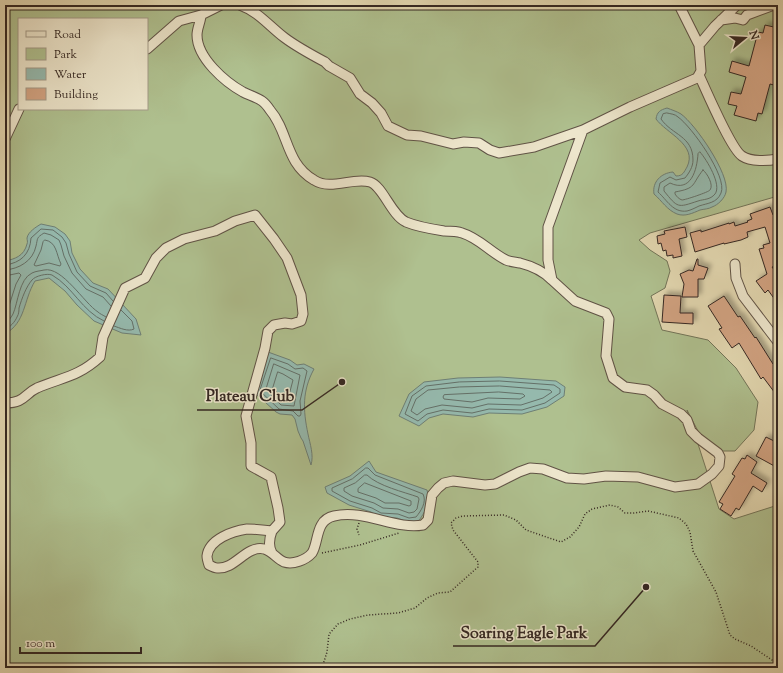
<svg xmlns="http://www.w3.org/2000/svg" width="783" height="673" font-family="'Sorts Mill Goudy',serif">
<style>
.green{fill:#afc08f;stroke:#727458;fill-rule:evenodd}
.water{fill:#95b9ad;stroke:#6e7f75}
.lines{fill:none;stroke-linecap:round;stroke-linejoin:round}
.shore{stroke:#647068;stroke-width:1}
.building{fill:#d2a382;stroke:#342722;filter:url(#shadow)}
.minor-casing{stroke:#605346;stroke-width:11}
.path{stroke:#342722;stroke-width:1.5;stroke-dasharray:1 2;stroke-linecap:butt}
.minor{stroke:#ede6cc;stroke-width:9}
.leader{fill:none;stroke:#342722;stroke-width:1.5}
.callout-dot{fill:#342722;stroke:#ede6cc;stroke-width:1.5}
.callout-label{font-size:16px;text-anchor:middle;font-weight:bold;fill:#342722;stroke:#ede6cc;stroke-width:3;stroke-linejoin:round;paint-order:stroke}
</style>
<defs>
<filter id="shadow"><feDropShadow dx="3.5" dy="-3.5" stdDeviation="2" flood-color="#0004"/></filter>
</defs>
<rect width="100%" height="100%" fill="#e3d8b1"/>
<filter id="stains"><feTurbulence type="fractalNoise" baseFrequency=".005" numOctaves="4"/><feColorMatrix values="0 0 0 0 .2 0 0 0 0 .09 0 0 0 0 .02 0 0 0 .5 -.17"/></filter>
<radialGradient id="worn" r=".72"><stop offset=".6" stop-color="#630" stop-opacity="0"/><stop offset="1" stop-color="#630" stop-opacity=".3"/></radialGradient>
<path class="green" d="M5 5H778V196L650 233 639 240 650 250 667 261 670 271 665 288 651 296 662 330 708 340 736 368 758 402 754 430 735 451H719L699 433 687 410 719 509 734 519 778 505V668H5ZM19 19H147V109H19Z"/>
<path class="water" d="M667 108C672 110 676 111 681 114 695 124 730 174 726 192 725 198 718 205 712 207 709 209 704 209 700 210 693 213 685 217 677 214 667 210 662 201 654 194 652 182 661 173 673 172L676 176C683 176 684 172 687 167 698 145 666 133 656 119 657 112 660 110 667 108Z
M41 224 55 227 65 234 70 241 72 253 80 269 93 283 108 289 136 319 141 335 122 333 94 321 77 305 65 291 49 278 35 281C23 301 26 322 5 334V261C15 259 24 256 27 244 28 242 27 240 27 238 28 232 36 227 41 224Z
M268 352 290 360 297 365 304 364 314 369C302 391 303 410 308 434 310 444 314 455 311 465L303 441 301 438 298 431 295 419 292 415 280 414 276 412 255 393Z
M500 377 556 381 565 387 564 396 547 407 522 414 489 413 473 417 443 414 429 418 419 426 399 416 409 394 424 382 458 378Z
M369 461 376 472 427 490C431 502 425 512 418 522H408L397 518 380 517 371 512 349 505 327 493 325 487 350 476Z"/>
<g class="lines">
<path class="shore" d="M667 113C671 114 675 114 678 117 691 126 728 177 721 193 717 203 708 203 699 206 695 208 691 210 687 211 673 213 667 200 658 192L660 183 670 177 676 180 685 178C689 173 693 167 693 160 693 136 672 135 661 119L663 114Z
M700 152C707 160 722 185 715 194 710 200 704 199 698 201 677 208 678 208 664 191V187L670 183C691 193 697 170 698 154Z
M703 170C707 173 714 185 710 190 709 192 685 200 682 200 679 199 677 197 675 194V192C697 188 691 185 703 170Z
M45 240C57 242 56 254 61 264L60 266 49 263 36 266 34 265 41 250 43 242Z
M5 265C21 263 30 254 31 238L41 229 53 230 62 237 66 243 69 254 77 272 90 286 106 293 113 301
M5 270C19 269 33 261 36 246 38 238 36 238 44 233L51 235 59 240 61 245 64 256 72 273 86 289 103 297 111 306
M5 276 19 273 21 275 16 284 7 312 5 315
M5 324C8 321 11 318 13 314 18 303 19 279 32 273 36 271 40 271 44 270 62 266 84 303 98 312 100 314 103 315 106 317
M114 326C120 328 128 332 134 329L132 321 121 310
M5 330C10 327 15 322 17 317 19 314 19 310 19 308 22 298 26 287 32 280 35 276 47 273 52 275 73 287 82 311 104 321
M271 358 288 364 295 369 303 368 307 371 300 401 301 414 300 416H298L293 411 279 409 260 391Z
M274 364 300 375 294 406 281 405 266 390Z
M278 372 283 374 293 380 288 399H284L273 388Z
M500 381 554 385 560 389V393L545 403 522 410 489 409 472 413 443 410 427 414 418 421 405 414 412 396 426 386 459 382Z
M500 386 550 390 552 392 543 398 521 405 488 404 472 408 442 405 425 409 417 415 411 411 416 399 428 390 459 387Z
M499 392 523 394 525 396 520 399 488 398 472 402 444 399 443 397 444 395Z
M366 468H368L375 475 423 494C427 502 421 511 416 517L409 518 398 514 381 513 372 508 350 501 332 491V488L352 479Z
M365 475H367C378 486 404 492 418 497L419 499 417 509 414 512 409 513 398 509 383 508 374 503 352 496 344 491V488L355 483Z
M365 483 411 501V505L409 506 399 503H385L376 498 358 492V489Z"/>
</g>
<path class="building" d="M765 25 778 28V58L774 74 778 75V86L770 84 762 114 758 113 756 121 734 115 737 106 728 104 731 92 741 94 746 77 729 72 732 61 749 66 758 32 763 33Z
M770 207 773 215 778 214V265L772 267 778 275V304L768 290 765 293 756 281 767 274 759 249 764 248 763 245 770 243 765 227 747 232 748 237 741 240 724 244V243L695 252 690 233 701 230V232L729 223V224L734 222 735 226 748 222 747 221 752 219 750 214Z
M685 227 687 237 679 239 682 256 673 258V255L667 256 666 250 663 251 661 243 658 244 657 236 665 234 664 231Z
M697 259H698V265L708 268 704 279H698V297H682L684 284 680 274 689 270 693 271Z
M664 295 681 296 680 313H693V324L662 322Z
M724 296 738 317 740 316 755 338 756 337 773 364 778 361V397L763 377 761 379 739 343 732 348 719 329 722 328 708 306Z
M766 437 778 443V468L756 456Z
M747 455 757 462 751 473 767 483 762 492 753 486 739 510 736 508 731 516 720 509 723 504 719 502 735 476 732 474 742 458 745 459Z"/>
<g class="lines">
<g class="minor-casing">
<path id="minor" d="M240 5C259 12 269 26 285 38 297 47 312 55 325 62L329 66 350 78 360 94 372 103 381 113 388 126 407 135 421 136 453 144 464 142 479 143 490 150 499 153 534 147 583 130
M679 5 699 45
M201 15C201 21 197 28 197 35 197 58 225 82 243 92 249 95 256 97 262 101 265 103 268 107 270 110 289 132 285 163 314 180 331 191 352 177 370 182 383 186 391 215 406 222 418 227 431 229 444 231 450 231 457 231 462 233 479 238 490 252 506 260 511 262 515 262 520 263 532 266 543 271 552 280
M721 20 735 18 743 20 747 15 774 5
M147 49 179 21 201 15 221 5
M699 75C706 90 731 149 742 156 751 162 768 161 778 159
M5 139 19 109
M735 264 736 278 743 296 778 342
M5 403C25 403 24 394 37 388 63 377 78 377 100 357L103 337 125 288 145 278 156 258 166 248 184 239 215 231 235 221 255 215 274 239 287 258 301 295 303 314 301 321 292 324 285 323 274 325 268 331 265 348 246 416 251 443V466L271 477 278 508 280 522 272 531C264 530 255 529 247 529 233 531 209 539 207 556 207 558 208 562 209 565 211 566 215 568 217 568 235 570 246 545 264 549 272 551 277 559 284 562 293 565 306 560 312 553 319 542 315 520 334 516 365 509 395 530 423 525L428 520 432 495 438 488 444 483 453 481 485 485 495 484 519 472 530 468 543 469 567 478 584 479 606 476 638 477 675 487 698 484 712 474 719 466 720 457 718 453 698 438 691 431 687 420 681 414 662 404 654 395 647 390 625 387 613 378 606 356 609 319 606 313 575 301 552 280 548 260V227L583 130 630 107 697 78 701 71 699 45 715 26 737 5
M272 553C268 546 269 539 272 531"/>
</g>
<path class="path" d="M359 523 357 529 359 535
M322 553 360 545 399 533
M322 668 327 652 329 634 338 624 350 619 368 615 398 613 415 608 427 598 438 593 450 592 478 567V562L453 530 451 523 456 518 463 516 504 515 516 520 526 530 561 542 570 537 579 527 585 514 592 509 610 505 618 507 625 513H634L648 511 679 518 686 524 690 532 693 551 716 592 730 635 735 639 751 646 778 664"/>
<use href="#minor" class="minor"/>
</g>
<path class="leader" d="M342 382L302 410H197M646 587L595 646H453"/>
<g class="callout-dot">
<circle cx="342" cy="382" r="4"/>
<circle cx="646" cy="587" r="4"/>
</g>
<g class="callout-label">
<text x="250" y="401">Plateau Club</text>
<text x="524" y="638">Soaring Eagle Park</text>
</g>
<rect width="783" height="673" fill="none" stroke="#e3d8b1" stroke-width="20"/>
<rect x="6" y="6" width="771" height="661" fill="none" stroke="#342722" stroke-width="2"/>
<rect x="10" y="10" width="763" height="653" fill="none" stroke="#342722"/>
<rect x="18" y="18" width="130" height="92" fill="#ede6cc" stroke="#a39a88"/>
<rect x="26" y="31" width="20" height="6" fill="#ede6cc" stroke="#a39a88"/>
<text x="54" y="38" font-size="12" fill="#342722">Road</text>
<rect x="26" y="48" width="20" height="12" fill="#afc08f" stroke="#a39a88"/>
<text x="54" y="58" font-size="12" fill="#342722">Park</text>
<rect x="26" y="68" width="20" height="12" fill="#95b9ad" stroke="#a39a88"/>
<text x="54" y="78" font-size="12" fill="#342722">Water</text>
<rect x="26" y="88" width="20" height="12" fill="#d2a382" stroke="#a39a88"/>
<text x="54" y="98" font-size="12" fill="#342722">Building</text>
<g transform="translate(745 38) rotate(72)" stroke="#ede6cc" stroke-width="3" paint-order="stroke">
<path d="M0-3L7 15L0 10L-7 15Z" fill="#342722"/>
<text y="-6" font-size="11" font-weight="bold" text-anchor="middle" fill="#342722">N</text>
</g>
<path d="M20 647v6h121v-6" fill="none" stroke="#342722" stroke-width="2"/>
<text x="26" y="647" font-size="12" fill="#342722" stroke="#ede6cc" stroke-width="3" paint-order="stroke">100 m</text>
<rect width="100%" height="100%" filter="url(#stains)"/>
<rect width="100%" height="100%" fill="url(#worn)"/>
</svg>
